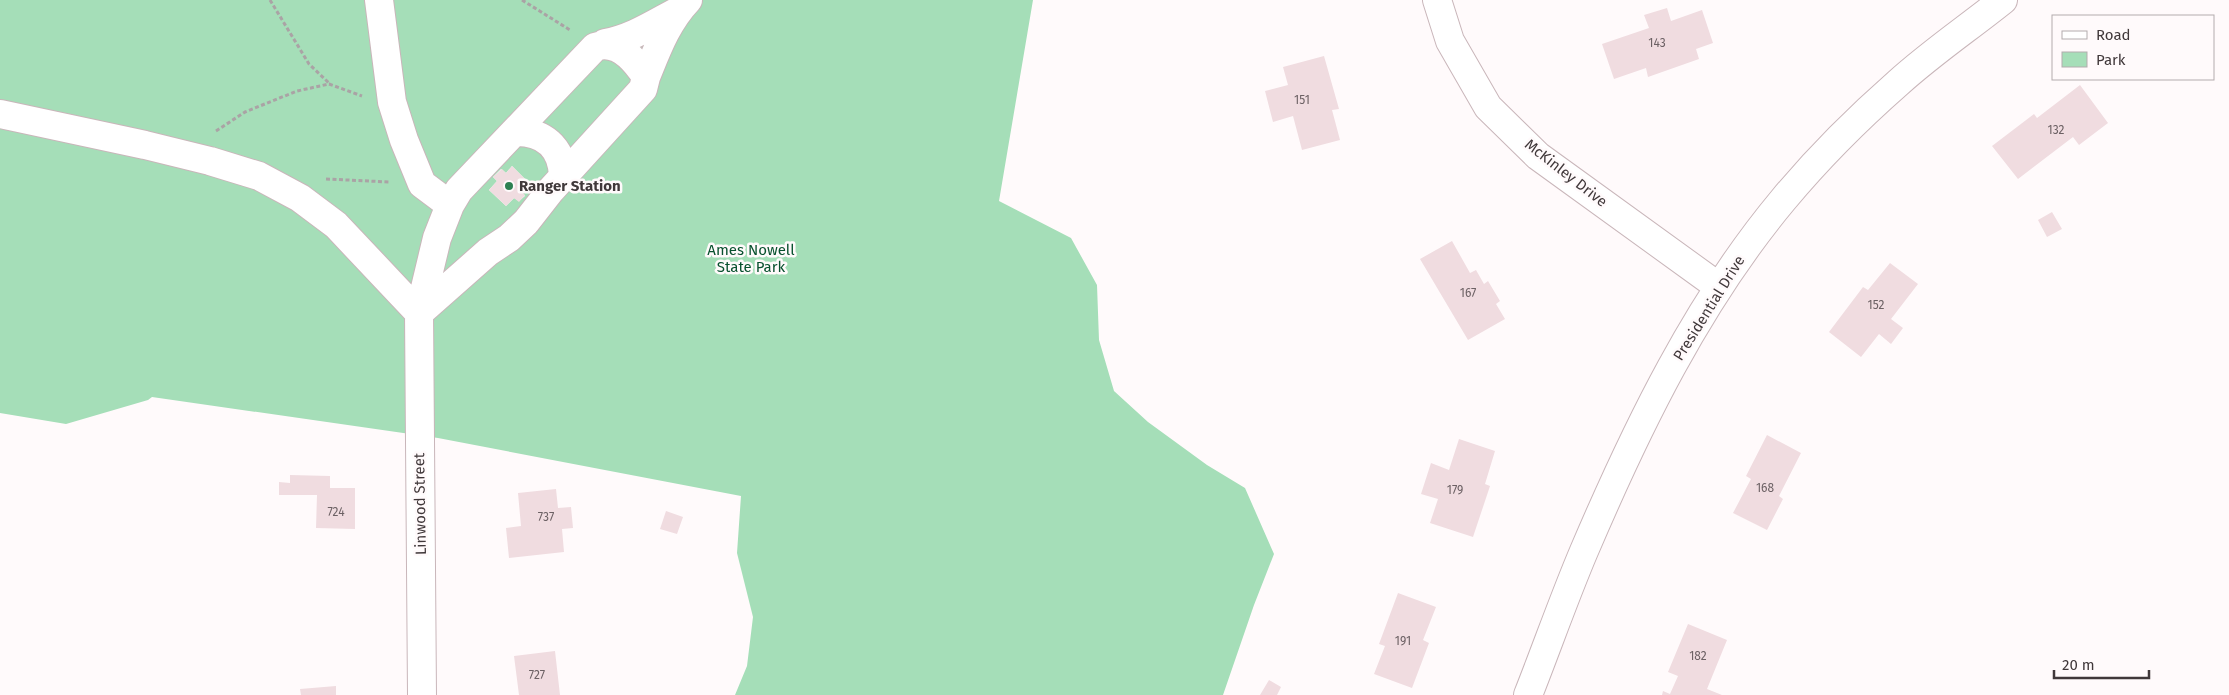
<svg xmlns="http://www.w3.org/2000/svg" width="2229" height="695" font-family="'Fira Sans',sans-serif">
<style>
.green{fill:#a5deb8;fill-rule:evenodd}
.building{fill:#f0dce0}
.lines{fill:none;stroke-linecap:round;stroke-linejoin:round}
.minor-casing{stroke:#c9b6ba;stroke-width:30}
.path{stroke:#aaa3a5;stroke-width:3;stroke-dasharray:4 2.5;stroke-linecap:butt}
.minor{stroke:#fff;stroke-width:28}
.poi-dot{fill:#2e8153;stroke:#fffafb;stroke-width:2}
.labels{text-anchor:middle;stroke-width:5;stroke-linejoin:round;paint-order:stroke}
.number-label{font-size:12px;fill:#6c6164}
.street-label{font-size:15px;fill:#40383a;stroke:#fffafb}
.poi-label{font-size:15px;font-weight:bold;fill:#40383a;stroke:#fffafb;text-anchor:start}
.park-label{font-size:15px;fill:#08512e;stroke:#fffafb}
</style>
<rect width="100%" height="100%" fill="#fffafb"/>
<path class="green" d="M0 0H1033L999 201 1071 238 1097 285 1099 340 1114 391 1148 422 1207 465 1245 488 1274 554 1254 605 1223 695H735L747 666 753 617 737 553 741 496 438 438 152 397 148 400 66 424 0 413ZM512 166 529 183 521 191 525 196 519 201 514 198 506 206 489 190 497 181 493 177 501 169 506 173Z"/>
<path class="building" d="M1667 8 1671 21 1702 10 1713 43 1696 49 1699 59 1648 77 1646 68 1614 79 1602 44 1649 28 1644 15Z
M1324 56 1339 109 1332 110 1340 140 1302 150 1293 116 1273 122 1265 91 1288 85 1283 67Z
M2080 85 2108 123 2079 145 2073 137 2018 179 1992 146 2034 114 2037 118Z
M512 166 529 183 521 191 525 195 519 202 514 198 506 206 489 190 497 181 493 177 502 169 506 173Z
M2052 212 2062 229 2047 237 2038 220Z
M1452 241 1470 273 1476 270 1484 284 1488 281 1500 301 1496 304 1505 319 1468 340 1420 259Z
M1890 263 1918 284 1891 319 1903 328 1891 344 1879 334 1861 357 1829 332 1863 287 1868 290Z
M1767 435 1801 453 1779 496 1783 499 1767 530 1733 513 1751 479 1746 476Z
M1459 439 1495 451 1485 484 1490 486 1473 537 1430 523 1438 499 1421 494 1431 463 1449 470Z
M290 475 330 476V488H355V529L316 528 317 495H279V482L290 483Z
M556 489 558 508 571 507 573 528 562 529 564 552 509 558 506 528 521 526 518 493Z
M666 511 683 517 677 534 660 529Z
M1398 593 1436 607 1423 640 1429 643 1412 688 1374 674 1385 646 1379 644Z
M1688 624 1727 640 1707 689 1722 695H1662L1663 691 1670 694 1678 676 1668 672Z
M555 651 560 695H519L514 656Z
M1269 680 1281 687 1277 695H1260Z
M336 686V695H301L300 689Z"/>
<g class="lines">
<g class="minor-casing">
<path id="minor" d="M379 0 392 102 404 140 422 184 450 205
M1437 0 1450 41 1488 107 1538 156 1719 287
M605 43C631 39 655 23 678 11
M646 77C657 50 667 22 688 0
M0 114 145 145 210 161 259 176 300 198 336 225 419 313
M514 132C543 131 562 147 563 176
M419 313 488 252 509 238 526 222 551 190 643 89 646 77C635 60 617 39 595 47L459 190 450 205 437 238 419 313 422 695
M1528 695C1547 647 1564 598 1584 551 1637 427 1697 303 1783 200 1818 158 1857 119 1898 83 1931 53 1968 28 2003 0"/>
</g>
<path class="path" d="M270 0 309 64 329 83
M522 0 570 30
M216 131 245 112 297 91 329 84 362 96
M326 179 389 182"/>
<use href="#minor" class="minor"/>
</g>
<circle class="poi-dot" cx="509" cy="186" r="5"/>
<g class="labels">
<g class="number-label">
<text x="1657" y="47">143</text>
<text x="1302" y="104">151</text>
<text x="2056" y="134">132</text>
<text x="1468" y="297">167</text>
<text x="1876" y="309">152</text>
<text x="1765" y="492">168</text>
<text x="1455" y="494">179</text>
<text x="336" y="516">724</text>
<text x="546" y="521">737</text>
<text x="1403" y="645">191</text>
<text x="1698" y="660">182</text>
<text x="537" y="679">727</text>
</g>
<g class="street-label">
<text transform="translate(1566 173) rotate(38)" y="5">McKinley Drive</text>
<text transform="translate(1709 308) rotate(-58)" y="5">Presidential Drive</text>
<text transform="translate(420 504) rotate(-91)" y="5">Linwood Street</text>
</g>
<g class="poi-label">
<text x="519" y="191">Ranger Station</text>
</g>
<g class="park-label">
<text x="751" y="255">Ames Nowell<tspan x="751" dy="17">State Park</tspan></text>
</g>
</g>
<rect x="2052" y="15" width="162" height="65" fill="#fffafb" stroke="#b3acae"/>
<rect x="2062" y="31" width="25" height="8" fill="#ffffff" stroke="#b3acae"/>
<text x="2096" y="40" font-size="15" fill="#40383a">Road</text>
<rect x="2062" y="52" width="25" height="15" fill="#a5deb8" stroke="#b3acae"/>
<text x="2096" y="65" font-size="15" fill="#40383a">Park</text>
<path d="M2054 670v8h95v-8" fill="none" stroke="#40383a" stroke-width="2.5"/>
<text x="2062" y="670" font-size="15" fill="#40383a" stroke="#fffafb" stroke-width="4" paint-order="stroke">20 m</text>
</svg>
